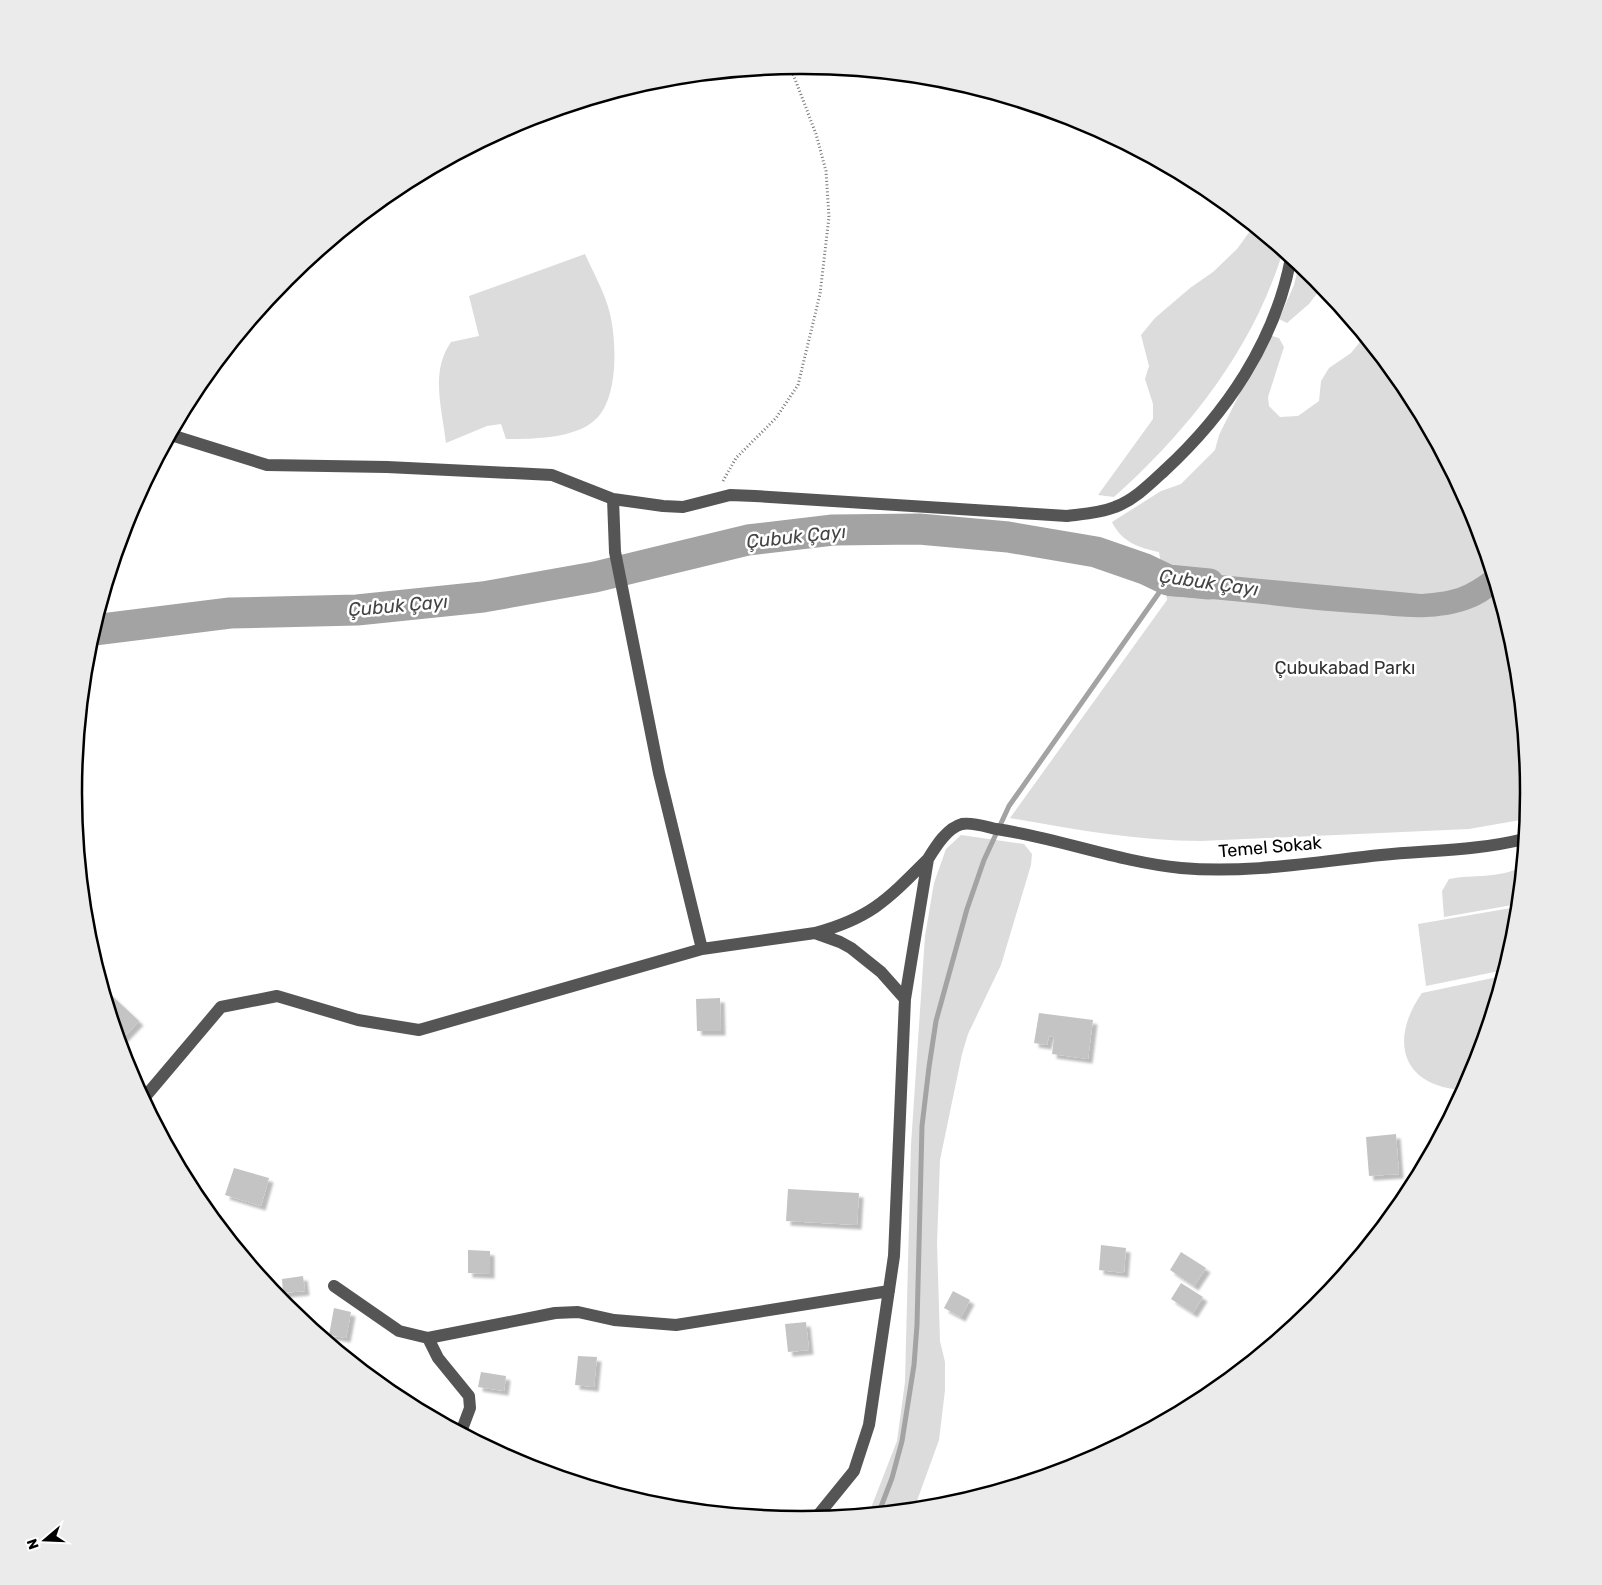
<svg xmlns="http://www.w3.org/2000/svg" width="1602" height="1585" font-family="Rubik,sans-serif">
<style>
.green{fill:#dcdcdc}
.water{fill:#a3a3a3}
.lines{fill:none;stroke-linecap:round;stroke-linejoin:round}
.stream{stroke:#a3a3a3;stroke-width:5}
.river{stroke:#a3a3a3;stroke-width:31}
.building{fill:#c4c4c4;filter:url(#shadow)}
.path{stroke:#777;stroke-width:3;stroke-dasharray:1 2.5;stroke-linecap:butt}
.minor{stroke:#555;stroke-width:12}
.labels{text-anchor:middle;stroke-width:5;stroke-linejoin:round;paint-order:stroke}
.park-label{font-size:18px;fill:#333;stroke:#fff}
.street-label{font-size:18px;fill:#000;stroke:#fff}
.water-label{font-size:19px;font-style:italic;fill:#444;stroke:#fff}
.rim{fill:none;stroke:#000;stroke-width:2.5}
</style>
<defs>
<filter id="shadow"><feDropShadow dx="4.5" dy="4.5" stdDeviation="1" flood-color="#0004"/></filter>
</defs>
<rect width="100%" height="100%" fill="#fff"/>
<path class="green" d="M1253 227 1283 251C1253 349 1189 430 1114 497L1098 495 1153 419V404L1145 379 1149 366 1141 335 1155 318 1190 288 1213 272 1237 249Z
M585 254C593 272 604 291 609 310 617 339 619 399 595 420 574 439 532 439 506 439L501 424 487 426 446 443C442 408 430 372 451 342L479 336 469 296Z
M1299 265 1322 287 1309 304 1287 323 1279 319 1294 285Z
M1269 335 1279 338 1284 347 1268 397 1269 406 1280 417 1298 416 1319 401 1321 381 1329 368 1351 353 1364 337 1406 389 1473 514 1515 651 1528 793 1526 819 1469 829 1201 841C1136 841 1073 829 1010 818L1167 600 1159 552C1138 548 1121 541 1112 522L1161 491 1181 484 1215 450 1219 435Z
M961 835 1024 844 1032 854 1031 865 1001 965 968 1034 962 1054 940 1160 937 1243 940 1341 945 1362V1390L939 1440 914 1509 869 1513 897 1441 905 1382 911 1145 925 936 934 883 946 849Z
M1521 867 1518 904 1444 917 1442 891 1449 879C1473 874 1498 879 1521 867Z
M1517 907 1514 935 1504 970 1426 986 1418 924Z
M1502 976 1473 1071 1463 1090C1401 1086 1389 1040 1422 993Z"/>
<path class="water" d="M1490 569 1497 593C1478 610 1451 616 1426 617 1407 618 1387 615 1369 614 1301 610 1234 599 1167 596V570L1421 594C1455 591 1462 589 1490 569Z"/>
<g class="lines">
<path class="stream" d="M879 1512 892 1478 902 1441 914 1365 917 1325 922 1126 929 1067 936 1021 967 909 984 860 1009 806 1168 580"/>
<path class="river" d="M94 630 230 613 357 610 483 597 595 577 748 540 833 530 919 529 1008 537 1096 552 1145 569 1168 580 1209 584"/>
</g>
<path class="building" d="M109 993 139 1021 120 1041 106 996Z
M720 998 721 1031H697L696 999Z
M1039 1013 1093 1020 1088 1059 1052 1054 1054 1037 1049 1036 1050 1031 1047 1045 1034 1043Z
M1396 1134 1399 1174 1369 1176 1366 1137Z
M234 1168 269 1178 261 1206 225 1195Z
M788 1189 859 1193 857 1225 786 1221Z
M1101 1245 1126 1248 1124 1273 1099 1270Z
M468 1250 490 1251V1274L468 1273Z
M1181 1252 1206 1268 1194 1286 1170 1270Z
M303 1276 305 1291 283 1293 282 1279Z
M1181 1283 1203 1297 1193 1313 1171 1299Z
M953 1291 970 1300 961 1317 944 1308Z
M334 1308 351 1312 346 1338 329 1335Z
M806 1322 809 1350 788 1352 785 1324Z
M578 1356 597 1357 594 1387 575 1385Z
M481 1372 506 1376 504 1391 478 1387Z"/>
<g class="lines">
<path class="path" d="M723 481 736 458 776 418 798 385 820 294 829 217 826 171 816 134 790 66"/>
<path class="minor" d="M171 435 267 465 387 467 552 475 613 499 663 506 683 507 730 495 755 496 1067 516C1083 514 1100 513 1115 507 1134 500 1150 484 1164 471 1226 414 1275 342 1291 258
M613 499 615 552 659 773 702 949
M928 859C936 846 947 828 962 824 972 822 987 827 996 829 1058 838 1119 862 1181 868 1247 874 1315 862 1381 855 1430 850 1476 851 1524 839
M815 933C871 918 888 899 928 859L905 999
M144 1098 221 1007 277 996 358 1020 419 1030 702 949 815 933 840 942 851 948 881 972 905 999 894 1256 869 1425 854 1471 815 1519
M334 1286 399 1331 428 1338 555 1313 578 1312 614 1320 676 1325 889 1291
M428 1338 438 1358 469 1396 470 1408 461 1432"/>
</g>
<g class="labels">
<g class="park-label">
<text x="1345" y="674">Çubukabad Parkı</text>
</g>
<g class="street-label">
<text transform="translate(1270 847) rotate(-5)" y="6">Temel Sokak</text>
</g>
<g class="water-label">
<text transform="translate(796 536) rotate(-6)" y="7">Çubuk Çayı</text>
<text transform="translate(1209 582) rotate(8)" y="7">Çubuk Çayı</text>
<text transform="translate(398 605) rotate(-5)" y="7">Çubuk Çayı</text>
</g>
</g>
<path d="M0 0H1602V1585H0ZM800 74H802A718 718 0 0 1 1520 792V793A718 718 0 0 1 802 1511H800A718 718 0 0 1 82 793V792A718 718 0 0 1 800 74Z" fill="#ebebeb" fill-rule="evenodd"/>
<path class="rim" d="M800 74H802A718 718 0 0 1 1520 792V793A718 718 0 0 1 802 1511H800A718 718 0 0 1 82 793V792A718 718 0 0 1 800 74Z"/>
<g transform="translate(45 1540) rotate(251)" stroke="#ffffff" stroke-width="4" paint-order="stroke">
<path d="M0-4L9 19L0 12L-9 19Z" fill="#000000"/>
<text y="-8" font-size="14" font-weight="bold" text-anchor="middle" fill="#000000">N</text>
</g>
</svg>
